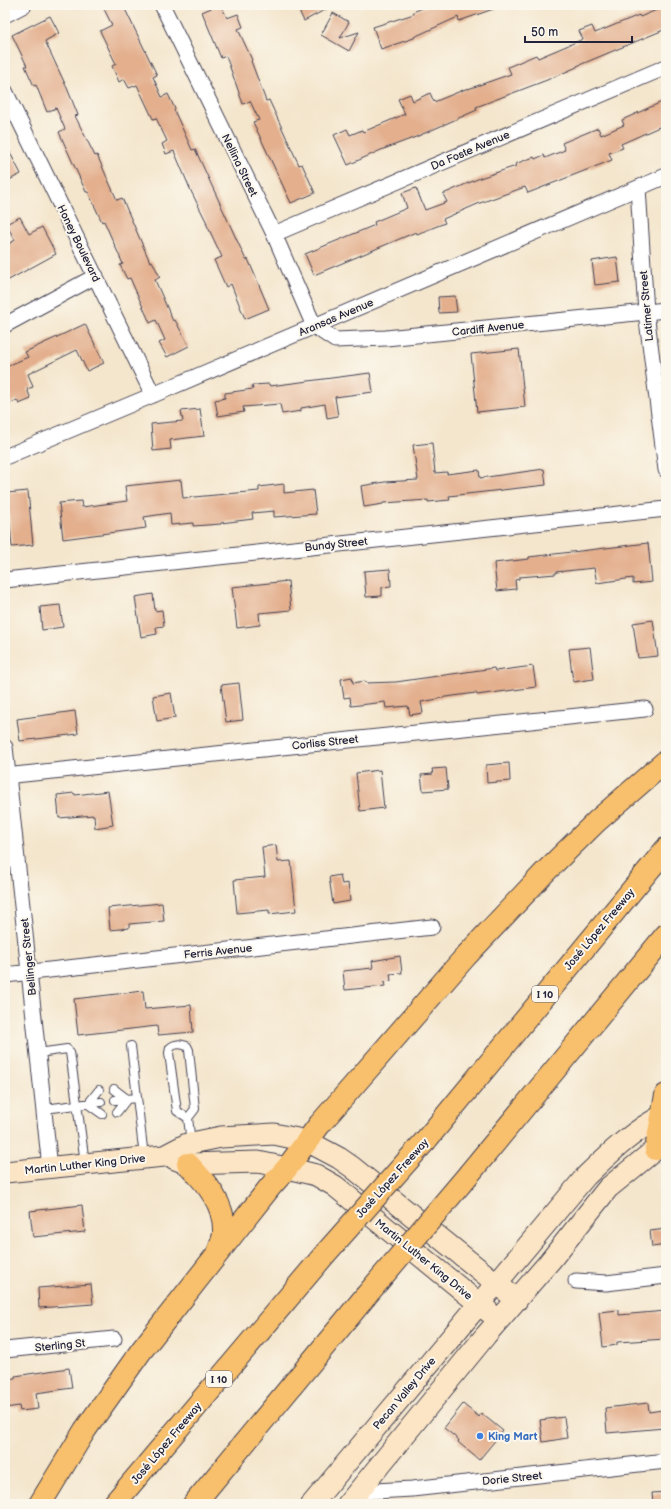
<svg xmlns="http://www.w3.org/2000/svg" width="671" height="1509" font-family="'Balsamiq Sans',sans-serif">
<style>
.building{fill:#e3af8d}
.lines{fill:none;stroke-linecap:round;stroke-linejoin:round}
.service-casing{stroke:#423f51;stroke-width:10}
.minor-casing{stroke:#423f51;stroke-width:17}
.secondary-casing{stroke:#423f51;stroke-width:23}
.motorway-casing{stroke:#423f51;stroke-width:24}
.service{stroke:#fff;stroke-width:8}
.minor{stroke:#fff;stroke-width:15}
.secondary{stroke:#fce5c4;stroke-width:21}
.motorway{stroke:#f8bf6c;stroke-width:22}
.motorway-bridge-casing{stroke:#423f51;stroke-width:24;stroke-linecap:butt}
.motorway-bridge{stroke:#f8bf6c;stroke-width:22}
.shop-dot{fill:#3f7fe0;stroke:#fbf7ec;stroke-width:1.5}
.labels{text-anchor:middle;stroke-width:4;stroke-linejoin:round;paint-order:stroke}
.shield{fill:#fbf7ec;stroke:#636270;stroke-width:1}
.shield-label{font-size:10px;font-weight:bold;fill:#22223b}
.street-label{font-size:11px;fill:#22223b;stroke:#fbf7ec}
.shop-label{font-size:11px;font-weight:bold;fill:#366cbe;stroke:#fbf7ec;text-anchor:start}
</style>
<rect width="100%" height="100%" fill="#fbf7ec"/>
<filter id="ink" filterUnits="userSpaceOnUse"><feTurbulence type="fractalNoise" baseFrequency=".025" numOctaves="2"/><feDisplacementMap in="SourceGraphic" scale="8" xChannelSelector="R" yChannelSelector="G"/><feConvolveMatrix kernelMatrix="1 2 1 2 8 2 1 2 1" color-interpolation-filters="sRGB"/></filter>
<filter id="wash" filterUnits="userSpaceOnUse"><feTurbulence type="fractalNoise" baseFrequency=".012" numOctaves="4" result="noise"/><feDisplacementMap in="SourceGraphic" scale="16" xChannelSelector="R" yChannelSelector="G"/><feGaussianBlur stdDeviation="0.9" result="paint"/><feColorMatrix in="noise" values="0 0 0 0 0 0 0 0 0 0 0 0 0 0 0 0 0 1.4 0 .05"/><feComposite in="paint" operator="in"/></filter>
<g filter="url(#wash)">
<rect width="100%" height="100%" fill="#f4e6cd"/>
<g id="blocks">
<path class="building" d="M102 5H123L157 75 153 77 162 97 168 94 175 109 174 110 192 150 195 149 246 260 248 259 269 309 245 319 231 284 226 287 214 260 222 257 206 223H207L191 191 174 151 166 154 162 144 167 141 156 118 153 119 137 85 129 88 124 79 119 82 112 66 116 64 100 31 112 25Z
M218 5H221L227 18 238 14 243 27 238 29 252 60 251 61 266 101 269 100 299 165 302 164 315 193 291 203 253 122 259 120 250 101 243 104 226 56 221 58 202 12Z
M296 5H334L304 21Z
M430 5H499V7L459 21 458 17 414 37V38L381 49 373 27 414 14 413 12Z
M666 6V29L577 66V67L547 80 476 107 477 110 416 137 381 150 348 165 334 135 347 129 350 135 362 130 363 132 405 114 398 99 410 94 413 101 430 93 434 102 468 88V89L511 74 508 67 536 55 538 58 583 39 579 31 592 26 595 33 639 15 640 17Z
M333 13 349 22 340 38 359 32 349 51 321 35Z
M50 16 59 33 45 41 67 88 78 115 75 116 95 156 97 155 117 200 122 198 150 262 152 261 160 277 155 280 173 321 175 320 189 346 167 357 159 343 165 340 156 320 150 323 130 278 127 279 120 265 123 264 104 221 102 222 88 192H86L59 132 65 129 56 108 47 112 36 85 34 86 25 66H27L12 35Z
M666 100V124L621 144 623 148 609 153 612 160 528 193 525 187 480 203 443 219 445 223 417 234 416 232 314 275 305 254 375 225 374 222 407 208 402 193 416 188 425 210 447 202 443 194 480 178 516 166 515 164 534 157 535 159 544 155 545 158 565 150 562 143 598 128 601 135 624 125 622 120Z
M5 143 21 174 5 182Z
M20 217 29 234 42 227 56 254 5 282V246L15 240 6 224Z
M617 257 620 282 595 285 592 261Z
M455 296 457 312 439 313 438 297Z
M85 324 104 363 87 371 77 350 28 374 33 387 27 389 31 399 19 404 17 400 5 406V367L28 357 25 352Z
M519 349 525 407 477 412 471 354Z
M370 373 373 392 335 397 338 416 327 418 325 404 301 408V411L282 414 280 404 243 407 244 412 218 416 215 400 225 398V393L253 389 252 385 269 384 270 386Z
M200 409 204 436 170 440 171 449 153 451 151 424 183 421 181 411Z
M432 443 435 473 447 472V474L479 470 480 478 544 469 546 485 449 496 450 500 428 502V500L383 503V504L364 507 361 486 385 482 418 480 413 445Z
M181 480 183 498 259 491V487L284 484V493L313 490 316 514 274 517V511L252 513 253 519 221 523V524L193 526V523L171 525 170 513 144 517 146 528 63 539 59 503 81 501 82 507 127 501 125 486Z
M28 491 33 545 12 547 7 493Z
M648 543 652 582 633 584V578L597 583 594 568 556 572V574L519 577V579L515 580 516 589 497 591 494 563 529 559V557Z
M390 569 391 586 382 587V596L366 597 364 571Z
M288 581 291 610 259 613 260 625 237 628 232 587Z
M153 594 155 611 162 610 164 626 156 627 157 634 141 637 135 597Z
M60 605 63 627 42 630 40 607Z
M653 620 658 656 638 658 633 623Z
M590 647 594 679 573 682 569 649Z
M533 666 536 687 477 695 476 693 438 698V699L421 702 423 713 410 715 408 706 386 708 385 702 351 706 350 697 344 698 341 679 352 677 353 683 365 681 366 683 396 682 494 668 495 671Z
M239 683 243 720 226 722 221 685Z
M171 693 175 718 157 721 153 696Z
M75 711 78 734 20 741 17 719Z
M509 763 510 781 487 783 486 765Z
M446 768 448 789 423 791 421 775 433 774 432 769Z
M380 770 384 808 360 811 356 773Z
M108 791 113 825 95 828 94 815 59 818 57 795 74 793 75 795Z
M276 845 278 862 291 861 296 911 269 914V910L237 913 234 880 265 877 262 847Z
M340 875 342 884 348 883 350 901 333 904 329 877Z
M162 903 164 921 129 924V928L110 930 108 908Z
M400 956 402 973 390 974 391 981 384 982 385 986 345 990 343 971 373 968 372 961Z
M143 991 145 1009 191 1005 193 1032 158 1035 157 1026 78 1035 74 999Z
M82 1205 85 1232 33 1237 30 1211Z
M666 1229V1245L652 1247 650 1231Z
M91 1284 93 1304 39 1308 38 1288Z
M619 1310V1315L666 1311V1339L617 1342V1345L603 1347 599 1312Z
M69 1368 72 1388 36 1393 38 1409 20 1411 19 1406 5 1408V1379L15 1378V1376Z
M648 1403 649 1412 662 1410 664 1428 607 1433 605 1408Z
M463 1404 479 1417 481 1413 503 1431 479 1460 458 1442 459 1440 444 1428Z
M564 1417 567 1438 543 1442 540 1420Z
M666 1492V1504H653L652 1493Z"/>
</g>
</g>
<g filter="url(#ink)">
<use href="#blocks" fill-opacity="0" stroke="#423f51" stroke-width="1"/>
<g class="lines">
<g class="service-casing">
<path id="service" d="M131 1046 144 1157
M38 1053 67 1049 70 1052 85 1163
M114 1089 127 1099
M115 1100 137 1098
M88 1104 99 1090
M88 1104 102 1114
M44 1109 101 1102
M117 1112 127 1099
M188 1118 177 1111 169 1053 170 1048C175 1043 180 1044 187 1046L189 1050 195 1109 188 1118 191 1143"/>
</g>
<g class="minor-casing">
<path id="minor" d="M162 5 274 234 314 326 335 340 386 338 666 310
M5 15 24 5
M5 91 153 395
M638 188 646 312 666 470
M274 234 666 67
M5 325 96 276
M5 457 153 395 666 176
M5 580 666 509
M5 747 50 1168
M5 776 645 709
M5 975 432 927
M576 1281 606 1283 666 1276
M5 1350 114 1339
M357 1492 412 1489 666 1461"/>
</g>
<g class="secondary-casing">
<path id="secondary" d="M175 1159 188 1164 258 1162 287 1168 316 1175 335 1186 489 1312
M5 1172 164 1156 187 1144 221 1137 274 1134 307 1141 339 1158 352 1167 517 1300
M312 1504 586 1176C610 1153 636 1128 666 1114
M348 1504 486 1335 550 1261 608 1188 656 1149 666 1143"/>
</g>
<g class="motorway-casing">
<path id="motorway" d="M426 1140 666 849
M656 1149 666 1095
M188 1164C206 1183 225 1203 224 1232 224 1238 221 1244 219 1250
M469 1174 666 935
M40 1504 85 1430 141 1351 270 1187 287 1168 320 1124 466 956 545 872 597 821 666 761
M114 1504 325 1254
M194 1504 365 1297"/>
</g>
<use href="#service" class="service"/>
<use href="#minor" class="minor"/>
<use href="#secondary" class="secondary"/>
<use href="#motorway" class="motorway"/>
<g class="motorway-bridge-casing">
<path id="motorway-bridge" d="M325 1254 426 1140
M365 1297 469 1174"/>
</g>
<use href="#motorway-bridge" class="motorway-bridge"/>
</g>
</g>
<circle class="shop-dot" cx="480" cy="1436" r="4"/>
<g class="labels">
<g class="shield">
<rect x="532" y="986" width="26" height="16" rx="3"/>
<rect x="206" y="1371" width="26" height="16" rx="3"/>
</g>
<g class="shield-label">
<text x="545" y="998">I 10</text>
<text x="219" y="1383">I 10</text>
</g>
<g class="street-label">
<text transform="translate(470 150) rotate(-23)" y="4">Da Foste Avenue</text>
<text transform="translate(240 165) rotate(64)" y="4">Nellina Street</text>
<text transform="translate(79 243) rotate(64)" y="4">Honey Boulevard</text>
<text transform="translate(646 306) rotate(-95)" y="4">Latimer Street</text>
<text transform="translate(336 317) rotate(-23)" y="4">Aransas Avenue</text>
<text transform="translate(488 328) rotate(-6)" y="4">Cardiff Avenue</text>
<text transform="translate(336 544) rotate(-6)" y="4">Bundy Street</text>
<text transform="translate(325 742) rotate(-6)" y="4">Corliss Street</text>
<text transform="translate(599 929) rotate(-50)" y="4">José López Freeway</text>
<text transform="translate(218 951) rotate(-6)" y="4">Ferris Avenue</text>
<text transform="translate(28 957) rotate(-96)" y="4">Bellinger Street</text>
<text transform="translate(85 1164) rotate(-6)" y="4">Martin Luther King Drive</text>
<text transform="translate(392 1178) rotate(-48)" y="4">José López Freeway</text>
<text transform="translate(424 1259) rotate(39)" y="4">Martin Luther King Drive</text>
<text transform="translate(60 1345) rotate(-6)" y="4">Sterling St</text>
<text transform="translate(404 1393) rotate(-50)" y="4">Pecan Valley Drive</text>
<text transform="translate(166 1443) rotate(-50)" y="4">José López Freeway</text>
<text transform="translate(512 1478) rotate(-6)" y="4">Dorie Street</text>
</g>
<g class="shop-label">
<text x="488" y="1440">King Mart</text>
</g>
</g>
<rect width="671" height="1509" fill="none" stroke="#fbf7ec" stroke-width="20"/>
<path d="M525 36v6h107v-6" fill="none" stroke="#22223b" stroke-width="2"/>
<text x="531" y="36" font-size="12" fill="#22223b" stroke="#fbf7ec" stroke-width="3" paint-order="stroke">50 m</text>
</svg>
